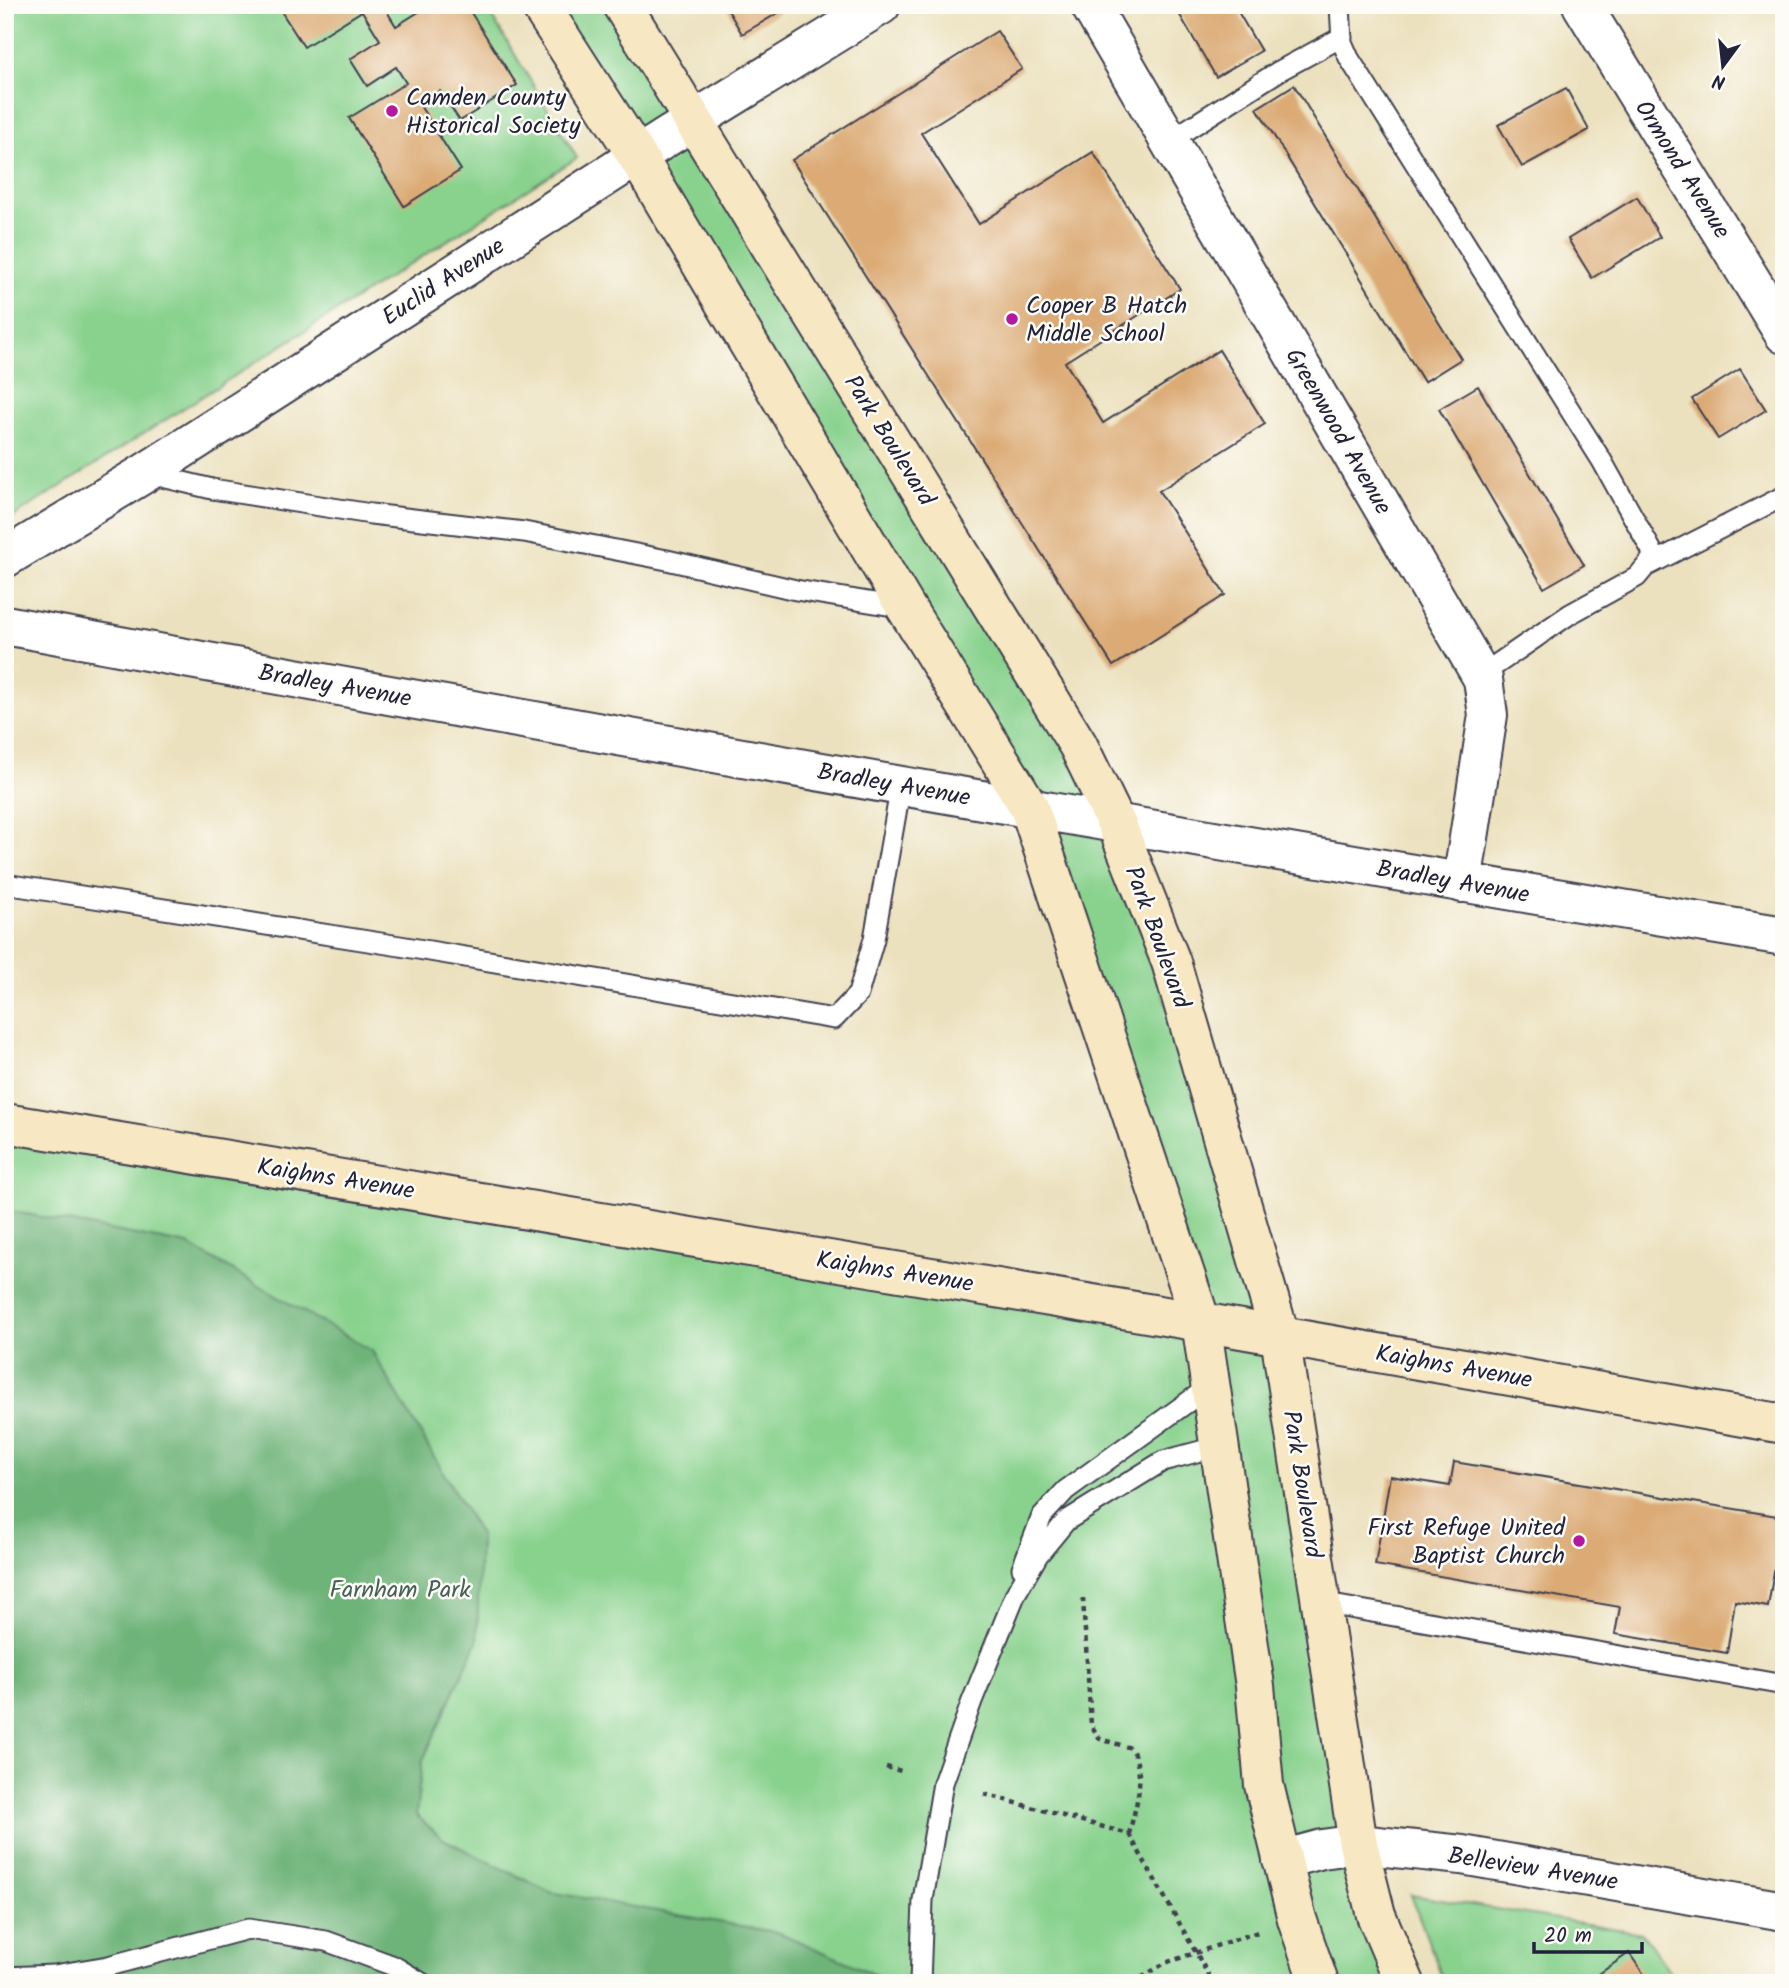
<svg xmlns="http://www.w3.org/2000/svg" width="1789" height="1988" font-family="Kalam,sans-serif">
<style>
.green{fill:#89d28e;stroke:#567a64;stroke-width:2}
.forest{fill:#6eb479;stroke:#486b5a;stroke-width:2}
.building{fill:#dbaa74}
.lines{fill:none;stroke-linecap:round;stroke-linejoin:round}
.lane-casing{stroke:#403f4f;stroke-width:23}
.street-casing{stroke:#403f4f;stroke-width:42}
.secondary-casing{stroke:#403f4f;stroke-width:42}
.path{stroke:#403f4f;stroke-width:4.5;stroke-dasharray:5 5;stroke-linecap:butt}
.lane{stroke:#fff;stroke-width:19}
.street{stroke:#fff;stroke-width:38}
.secondary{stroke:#f7e8c3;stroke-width:38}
.poi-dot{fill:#b5179e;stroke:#fdfcf7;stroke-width:2.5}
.labels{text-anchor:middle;stroke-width:5;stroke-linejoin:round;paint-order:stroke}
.poi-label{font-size:24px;fill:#22223b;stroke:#fdfcf7;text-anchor:start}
.street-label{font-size:24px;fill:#22223b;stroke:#fdfcf7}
.park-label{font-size:24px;fill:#466058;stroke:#fdfcf7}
</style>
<rect width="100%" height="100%" fill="#fdfcf7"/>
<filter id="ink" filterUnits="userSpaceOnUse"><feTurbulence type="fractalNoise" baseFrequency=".0143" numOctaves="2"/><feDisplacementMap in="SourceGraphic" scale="14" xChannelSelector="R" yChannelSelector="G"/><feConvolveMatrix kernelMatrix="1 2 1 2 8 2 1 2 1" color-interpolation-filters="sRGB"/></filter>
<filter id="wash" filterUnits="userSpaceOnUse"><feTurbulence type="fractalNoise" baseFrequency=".00686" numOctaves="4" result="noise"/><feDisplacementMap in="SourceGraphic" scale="28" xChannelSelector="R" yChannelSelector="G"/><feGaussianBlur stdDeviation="1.57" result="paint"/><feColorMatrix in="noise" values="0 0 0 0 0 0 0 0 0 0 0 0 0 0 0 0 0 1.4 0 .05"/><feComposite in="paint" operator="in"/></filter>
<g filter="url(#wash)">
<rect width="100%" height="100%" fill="#ece1be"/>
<path class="green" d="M5 5H485L577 158 5 522Z
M540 5H622L1078 745 1280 1336 1321 1603 1405 1983H5V1123L1200 1322 1029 807Z
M1411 1895 1642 1933 1678 1983H1444Z"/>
<path class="forest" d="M5 1210 188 1245 372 1351 480 1535 477 1642 422 1762 416 1815 443 1839 550 1892 780 1933 885 1979 887 1983H5Z"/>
<g id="blocks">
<path class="building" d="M277 5H383L396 26 430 5H466L517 85 460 121 440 91 419 104 461 170 404 206 349 118 406 83 396 67 367 86 350 59 380 40 362 11 304 47Z
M725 5H782L785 9 742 34Z
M1174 5H1234L1261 51 1216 77Z
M997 31 1022 69 921 133 979 224 1093 152 1180 289 1065 362 1103 423 1219 350 1265 424 1159 491 1225 595 1113 666 792 160Z
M1294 85 1461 359 1424 382 1257 108Z
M1566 88 1589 130 1522 167 1498 125Z
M1637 197 1660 237 1592 278 1568 239Z
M1740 369 1766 410 1718 439 1692 399Z
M1478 386 1584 565 1544 588 1439 409Z
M1454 1462 1783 1517 1768 1607 1735 1601 1727 1653 1615 1634 1620 1607 1375 1565 1390 1476 1450 1486Z
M1629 1953 1650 1983H1586Z"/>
</g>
</g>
<g filter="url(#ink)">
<use href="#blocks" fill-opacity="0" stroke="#403f4f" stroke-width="2"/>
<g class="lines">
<g class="lane-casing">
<path id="lane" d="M1340 5 1342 42 1349 58 1602 461 1652 551V559L1637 577 1570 614 1481 675
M1169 141 1279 71 1342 37
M146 473 212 489 371 514 524 532 667 560 796 590 905 608
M1649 565 1784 496
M5 884 400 946 834 1019 858 994 874 939 901 785
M1022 1568 1042 1516 1066 1490 1210 1386
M1321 1603 1784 1685
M5 1977 54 1975 108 1966 248 1929 326 1941 394 1966 422 1983
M920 1983 923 1900 943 1783 972 1701 1016 1593 1038 1555 1066 1521 1163 1461 1219 1446"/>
</g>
<g class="street-casing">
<path id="street" d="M1090 5 1483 679 1488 715 1462 883
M1582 5 1784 334
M5 558 145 473 667 137 881 5
M5 625C597 734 1190 838 1784 936
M1282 1860 1322 1849 1358 1844 1462 1855 1784 1911"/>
</g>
<g class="secondary-casing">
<path id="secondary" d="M540 5 637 156 906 608 1029 807 1201 1322 1255 1686 1264 1785 1297 1919 1319 1983
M622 5 1078 745 1116 823 1171 962 1280 1336 1358 1844 1376 1915 1405 1983
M5 1123 1201 1322 1784 1424"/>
</g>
<path class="path" d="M886 1767 905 1772
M984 1794 1129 1834C1136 1804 1147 1777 1131 1748L1100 1739 1091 1725 1083 1599
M1129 1834 1213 1983
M1133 1983 1165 1963 1261 1931"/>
<use href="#lane" class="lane"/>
<use href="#street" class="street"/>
<use href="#secondary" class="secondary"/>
</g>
</g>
<g class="poi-dot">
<circle cx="392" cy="111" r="7"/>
<circle cx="1012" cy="319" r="7"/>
<circle cx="1579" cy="1541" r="7"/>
</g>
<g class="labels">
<g class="poi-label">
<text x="406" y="105">Camden County<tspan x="406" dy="28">Historical Society</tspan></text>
<text x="1026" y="313">Cooper B Hatch<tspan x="1026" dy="28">Middle School</tspan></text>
<text x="1565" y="1535" text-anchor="end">First Refuge United<tspan x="1565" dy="28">Baptist Church</tspan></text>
</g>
<g class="street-label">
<text transform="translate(1683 169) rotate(58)" y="8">Ormond Avenue</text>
<text transform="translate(443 281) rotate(-33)" y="8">Euclid Avenue</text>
<text transform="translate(1339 431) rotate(60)" y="8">Greenwood Avenue</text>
<text transform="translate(890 440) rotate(58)" y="8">Park Boulevard</text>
<text transform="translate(335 685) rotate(10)" y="8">Bradley Avenue</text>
<text transform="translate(894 784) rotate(10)" y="8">Bradley Avenue</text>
<text transform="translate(1453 881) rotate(10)" y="8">Bradley Avenue</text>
<text transform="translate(1158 937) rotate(70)" y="8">Park Boulevard</text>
<text transform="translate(336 1178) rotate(9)" y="8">Kaighns Avenue</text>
<text transform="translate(895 1271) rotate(9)" y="8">Kaighns Avenue</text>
<text transform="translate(1454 1366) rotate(10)" y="8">Kaighns Avenue</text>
<text transform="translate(1303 1484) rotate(81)" y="8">Park Boulevard</text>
<text transform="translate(1533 1868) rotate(9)" y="8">Belleview Avenue</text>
</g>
<g class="park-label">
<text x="400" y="1597">Farnham Park</text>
</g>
</g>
<rect width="1789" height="1988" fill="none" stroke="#fdfcf7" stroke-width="28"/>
<g transform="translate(1723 66) rotate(195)" stroke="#fdfcf7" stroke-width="5" paint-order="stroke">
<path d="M0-5L12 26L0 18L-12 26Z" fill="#22223b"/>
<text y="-10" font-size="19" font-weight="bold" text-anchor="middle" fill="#22223b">N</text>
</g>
<path d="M1534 1942v10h108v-10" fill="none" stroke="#22223b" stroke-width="3.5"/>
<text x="1544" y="1942" font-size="21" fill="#22223b" stroke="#fdfcf7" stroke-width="5" paint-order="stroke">20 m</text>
</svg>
